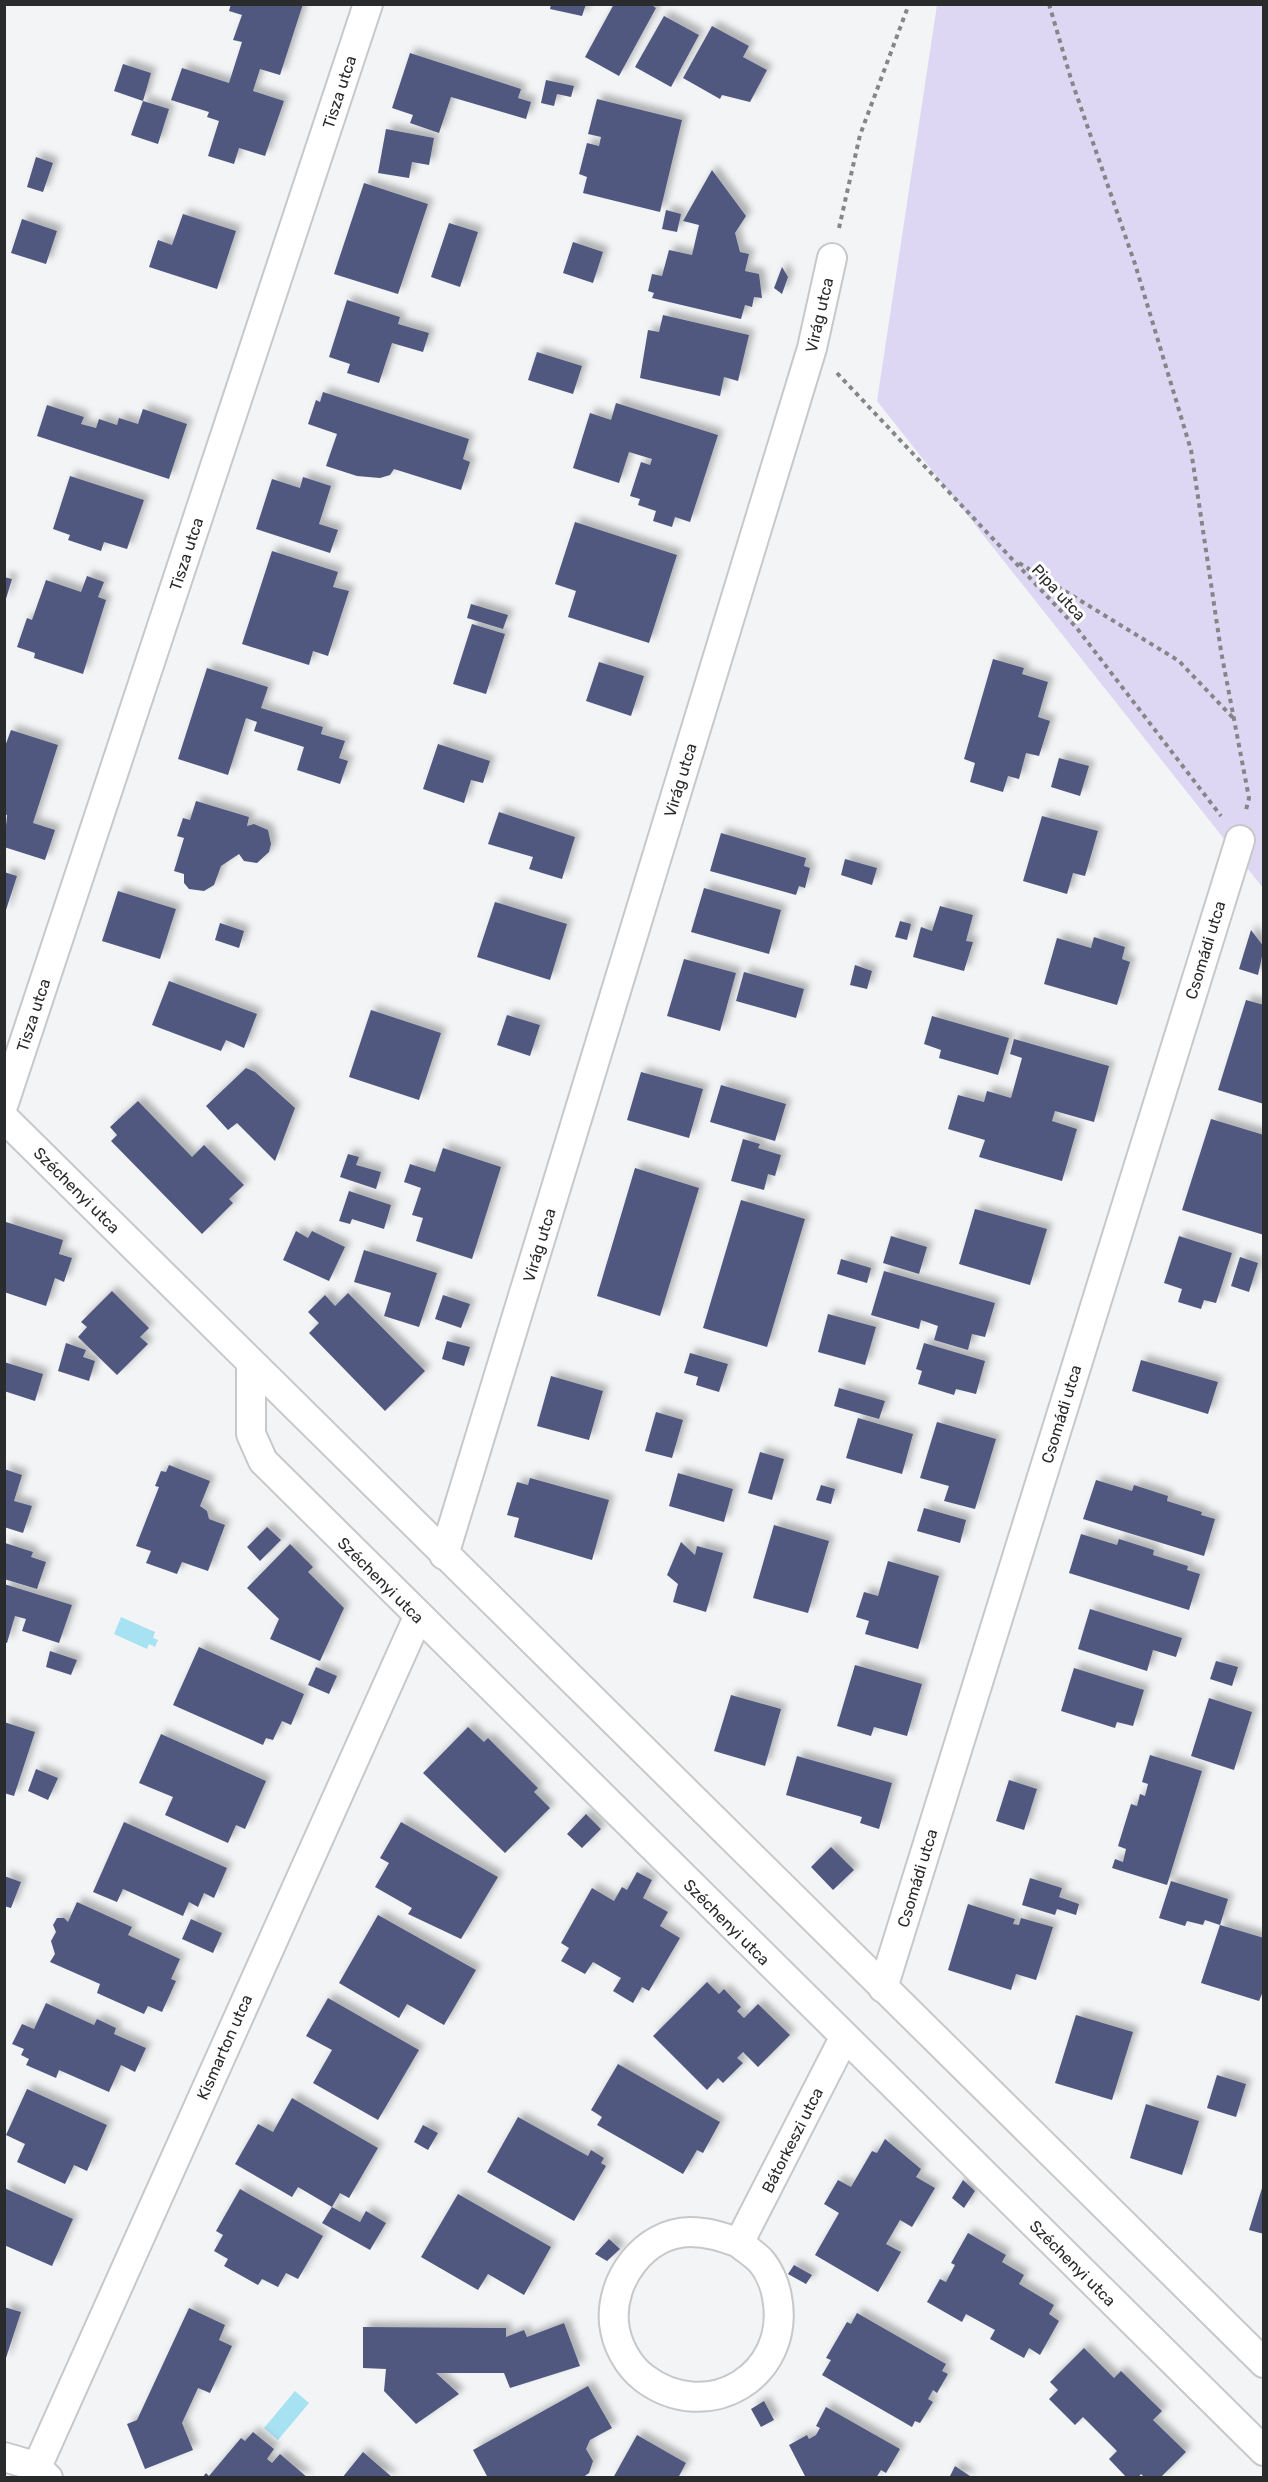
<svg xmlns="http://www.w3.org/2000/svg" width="1268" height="2482" font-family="Rubik,sans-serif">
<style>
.green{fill:#ded7f3}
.water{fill:#a7e2f2}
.building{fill:#51587f;filter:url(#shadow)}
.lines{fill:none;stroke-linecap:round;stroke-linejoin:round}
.street-casing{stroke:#c6c8ca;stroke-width:32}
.path{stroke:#858688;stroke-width:4;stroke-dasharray:4.5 4.5;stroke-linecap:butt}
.street{stroke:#fff;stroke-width:28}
.labels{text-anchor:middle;stroke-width:6;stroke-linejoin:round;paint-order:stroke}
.street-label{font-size:16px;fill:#2a2b2c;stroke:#fff}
</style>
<defs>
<filter id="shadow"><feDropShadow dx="5.5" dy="-5.5" stdDeviation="3" flood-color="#0004"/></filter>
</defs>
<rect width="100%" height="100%" fill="#f2f4f6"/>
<path class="green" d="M937 5H1263V888L877 401Z"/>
<path class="water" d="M121 1617 155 1632 153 1638 158 1640 155 1647 149 1644 147 1649 114 1634Z
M295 2391 309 2403 278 2440 264 2428Z"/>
<path class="building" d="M231 4H303L280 75 260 69 253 91 284 101 265 156 239 148 234 164 208 156 219 121 207 117 209 112 171 100 182 68 229 83 242 42 233 40 242 15 229 11Z
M551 4H586L582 16 550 9Z
M614 4H650L656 8 619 76 585 57Z
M664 16 699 35 671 87 635 67Z
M712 26 749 46 743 57 767 70 750 102 722 95 720 99 683 78Z
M410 53 521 89 518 98 531 102 526 119 451 97 439 133 410 123 413 115 392 108Z
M123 64 151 73 143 101 114 91Z
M546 80 574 86 571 97 557 94 554 106 541 103Z
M597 99 682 120 660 212 583 193 587 177 579 174 587 143 599 146 601 137 588 134Z
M143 101 169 109 158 144 131 135Z
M386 129 434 138 429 165 412 162 409 178 378 173Z
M36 157 53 163 43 192 27 187Z
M712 170 746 216 735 233 740 252 749 254 745 271 759 274 762 298 754 297 752 307 745 305 741 319 652 298 654 293 648 291 652 274 662 276 669 250 692 255 699 225 683 221Z
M364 183 428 204 398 294 334 274Z
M666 210 681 214 677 232 662 229Z
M183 214 236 231 217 289 149 267 158 240 172 245Z
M22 219 57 231 46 264 11 253Z
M449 223 478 232 460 287 431 277Z
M573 242 603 252 593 283 563 273Z
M782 267 788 277 782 294 774 288Z
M347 300 400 317 398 324 429 333 423 352 392 343 379 383 347 373 350 364 329 357Z
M663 315 749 335 738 381 724 377 720 396 640 378 648 330 659 332Z
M537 352 582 366 573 394 528 380Z
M323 392 469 439 463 459 470 462 461 490 394 469 390 475 380 478 357 476 326 466 337 434 308 424 316 400 320 402Z
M616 403 718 435 690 522 675 517 672 527 653 521 656 511 638 505 640 499 630 496 641 462 650 465 652 459 629 452 619 483 573 468 590 413 611 420Z
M47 405 84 417 81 424 96 428 99 419 117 425 119 418 138 424 143 409 187 424 169 479 37 436Z
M70 476 144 500 127 549 104 542 101 551 68 540 70 535 53 529Z
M303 477 331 486 319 524 338 530 330 553 256 529 272 479 300 488Z
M575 522 677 555 649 643 568 617 576 591 555 584Z
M272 551 338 572 333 587 349 591 328 656 313 651 309 665 242 644Z
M87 576 104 582 98 597 106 600 83 674 34 658 35 653 17 647 27 618 32 620 46 580 81 592Z
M4 577 12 579 5 602H4Z
M471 604 508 615 503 629 467 618Z
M472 624 505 634 486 694 453 684Z
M993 659 1024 668 1022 674 1048 682 1038 717 1050 721 1039 756 1026 753 1019 779 1008 776 1003 792 970 782 975 763 964 759Z
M599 662 644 676 631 716 586 701Z
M207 668 268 687 261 708 323 727 321 734 345 741 339 758 348 761 340 784 297 770 304 747 254 731 257 722 246 718 228 775 178 759Z
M11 730 58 745 33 823 55 830 45 860 4 847 7 815 4 814V749Z
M438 744 490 761 483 783 471 780 464 803 423 789Z
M1059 758 1089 766 1080 796 1051 787Z
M196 801 249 817 247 826 254 824 268 830 271 844 269 852 257 863 244 861 239 854 221 866 214 885 204 891 189 889 184 883V874L174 871 184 838 177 836 183 818 190 820Z
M499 812 575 837 562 879 529 869 533 857 488 844Z
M1042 816 1098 831 1085 876 1073 873 1067 894 1023 881Z
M721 833 806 858 804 866 810 868 805 888 799 886 796 895 710 871Z
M845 859 877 868 872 885 841 875Z
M4 872 17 876 5 913H4Z
M704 888 781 910 769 954 691 932Z
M118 891 176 909 160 959 102 941Z
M495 902 567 924 550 980 477 957Z
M940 906 973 915 966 941 973 942 964 971 913 957 921 927 932 931Z
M900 921 911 924 907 940 895 937Z
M220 923 244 931 239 948 215 940Z
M1251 930 1264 947 1258 975 1239 969Z
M1094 937 1125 947 1122 959 1130 962 1117 1005 1044 984 1057 938 1091 948Z
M684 959 736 973 720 1031 667 1016Z
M855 965 872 971 867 989 850 985Z
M744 972 804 989 796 1018 736 1001Z
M169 981 257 1014 244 1048 226 1040 221 1051 152 1025Z
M1246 1000 1264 1005V1104L1218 1090Z
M371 1010 441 1033 419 1100 349 1077Z
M507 1015 540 1025 530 1056 497 1045Z
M932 1016 1009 1038 998 1075 939 1058 941 1050 924 1044Z
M1014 1039 1109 1066 1094 1122 1055 1111 1052 1121 1077 1129 1062 1181 979 1157 985 1140 948 1129 958 1095 984 1102 987 1091 1011 1098 1022 1058 1010 1054Z
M246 1068 255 1072 295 1108 275 1161 237 1123 228 1130 206 1106Z
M641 1072 703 1089 689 1138 627 1120Z
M721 1085 786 1104 775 1141 710 1122Z
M138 1101 192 1157 204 1145 244 1185 229 1199 233 1203 202 1234 111 1141 117 1135 110 1127Z
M1211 1119 1264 1135V1235L1182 1210Z
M743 1139 760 1144 758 1148 781 1155 775 1176 768 1174 764 1190 731 1181Z
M443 1148 501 1167 472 1259 416 1241 423 1218 412 1215 421 1188 404 1182 410 1164 435 1172Z
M348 1154 359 1157 356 1165 381 1172 376 1189 340 1177Z
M635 1168 699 1188 660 1316 597 1296Z
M349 1191 391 1205 384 1229 352 1219 350 1224 339 1221Z
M741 1200 805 1219 767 1347 703 1328Z
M975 1209 1047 1229 1030 1285 959 1264Z
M6 1222 63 1240 59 1254 72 1258 64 1282 55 1278 46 1306 4 1292Z
M296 1231 308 1238 312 1231 345 1247 329 1281 283 1260Z
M891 1236 927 1247 919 1274 883 1263Z
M1179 1236 1232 1253 1216 1303 1204 1300 1201 1309 1178 1302 1182 1289 1164 1283Z
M364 1250 437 1273 419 1327 384 1316 391 1293 354 1282Z
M1240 1257 1258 1263 1249 1292 1231 1286Z
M841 1259 871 1268 867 1283 837 1274Z
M884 1271 995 1303 985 1337 972 1334 968 1350 934 1340 938 1326 921 1320 919 1329 871 1315Z
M112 1291 149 1328 140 1337 148 1344 117 1375 78 1337 87 1327 81 1322Z
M348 1293 425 1371 385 1411 309 1333 319 1323 308 1312 325 1295 335 1306Z
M443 1295 470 1304 461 1328 435 1319Z
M828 1314 876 1327 865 1365 818 1352Z
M447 1341 470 1347 464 1366 442 1359Z
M66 1343 86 1350 83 1357 95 1361 89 1381 58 1371Z
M924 1343 985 1361 976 1394 956 1389 954 1395 918 1384 922 1371 916 1369Z
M690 1353 728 1364 719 1392 696 1385 698 1377 684 1373Z
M1141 1360 1218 1382 1208 1414 1132 1391Z
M4 1362 43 1374 35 1401 4 1391Z
M551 1376 603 1391 589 1440 537 1426Z
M839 1388 885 1401 879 1419 834 1406Z
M656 1412 683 1420 672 1458 645 1451Z
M858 1418 913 1434 902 1474 846 1458Z
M937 1422 996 1439 975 1509 944 1501 949 1486 920 1478Z
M760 1452 784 1459 772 1500 748 1493Z
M169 1465 210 1481 200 1506 207 1511 209 1519 225 1525 208 1571 182 1562 177 1574 146 1563 151 1551 136 1546 159 1487 155 1486 161 1471 166 1472Z
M4 1469 22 1475 14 1501 32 1506 23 1533 4 1527Z
M678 1473 733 1489 724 1522 669 1506Z
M530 1478 609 1500 592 1560 514 1537 519 1518 507 1515 517 1482 528 1485Z
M1096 1480 1132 1491 1134 1485 1168 1496 1167 1501 1202 1512 1201 1515 1215 1519 1204 1556 1083 1519Z
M821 1485 835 1489 831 1504 816 1500Z
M924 1508 966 1520 960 1543 917 1531Z
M774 1525 829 1541 808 1613 753 1598Z
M267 1527 281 1540 260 1561 247 1547Z
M1081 1534 1117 1545 1119 1539 1154 1550 1153 1555 1188 1566 1187 1570 1200 1574 1189 1610 1069 1573Z
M681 1542 695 1555 697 1546 723 1553 706 1612 673 1602 678 1584 667 1575Z
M5 1543 33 1552 31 1557 46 1562 37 1589 4 1579Z
M290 1544 313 1567 308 1572 344 1608 320 1661 270 1639 279 1619 247 1588Z
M888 1561 939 1576 918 1649 865 1634 869 1621 856 1617 864 1592 878 1596Z
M4 1584 72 1605 59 1643 22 1631 26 1619 15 1616 7 1643 4 1642Z
M1090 1609 1182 1638 1176 1657 1153 1650 1147 1671 1078 1649Z
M199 1647 304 1694 291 1725 282 1721 273 1740 266 1738 263 1745 173 1705Z
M50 1651 77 1660 71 1675 46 1667Z
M1216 1661 1238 1667 1232 1686 1210 1679Z
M855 1665 922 1684 907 1736 874 1727 871 1736 837 1726Z
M316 1667 337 1676 329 1694 308 1685Z
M1074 1668 1144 1690 1133 1726 1117 1722 1115 1728 1061 1711Z
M731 1695 781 1709 765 1766 714 1751Z
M1209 1698 1252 1712 1234 1770 1191 1756Z
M4 1722 35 1732 14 1796 4 1793Z
M468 1727 484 1742 488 1738 538 1788 534 1792 550 1808 505 1853 423 1773Z
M161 1734 266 1781 245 1829 236 1825 228 1843 165 1815 173 1797 139 1783Z
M1150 1755 1202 1771 1167 1885 1112 1868 1115 1859 1123 1862 1126 1849 1118 1846 1131 1804 1137 1806 1140 1794 1145 1796 1148 1784 1142 1782Z
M797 1756 892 1783 879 1829 860 1823 862 1817 786 1795Z
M36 1769 58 1778 48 1800 28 1791Z
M1009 1780 1037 1789 1024 1830 996 1821Z
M586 1814 601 1829 582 1848 567 1834Z
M124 1822 227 1868 214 1898 204 1893 198 1907 189 1902 183 1916 123 1889 117 1902 93 1892Z
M401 1822 498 1877 461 1939 408 1914 412 1908 375 1887 389 1863 380 1858Z
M831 1847 854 1870 833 1890 811 1867Z
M637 1872 652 1880 643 1898 668 1912 660 1926 680 1938 649 1991 642 1987 633 2003 613 1991 621 1978 593 1962 585 1974 561 1961 569 1948 561 1943 592 1888 614 1901 622 1887 627 1890Z
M4 1876 21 1882 11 1908 4 1906Z
M1030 1878 1062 1888 1059 1897 1079 1904 1076 1915 1057 1909 1055 1915 1022 1905Z
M1171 1881 1228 1899 1220 1925 1205 1920 1203 1925 1187 1921 1185 1926 1159 1918Z
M77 1902 132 1927 128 1935 180 1959 171 1979 176 1981 162 2012 148 2006 144 2014 97 1993 100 1984 50 1962 55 1954 51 1941 56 1932 53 1925 57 1918H64L68 1922Z
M968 1904 1015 1919 1013 1924 1019 1925 1021 1918 1053 1927 1036 1980 1016 1974 1011 1990 948 1970Z
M378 1915 476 1970 444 2025 407 2004 399 2018 339 1983Z
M191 1919 222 1933 213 1953 182 1939Z
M1220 1925 1264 1938V1989L1259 2001 1201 1983Z
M707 1982 719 1994 724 1989 741 2007 737 2011 744 2018 758 2004 790 2035 758 2067 743 2052 737 2058 743 2063 723 2083 718 2078 707 2090 653 2036Z
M328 1998 419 2050 378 2120 313 2083 332 2050 306 2036Z
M46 2003 94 2025 97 2019 116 2028 114 2034 146 2048 135 2072 121 2065 109 2092 59 2070 56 2078 26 2065 29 2059 21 2055 24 2049 12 2044 22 2024 34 2029Z
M1076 2015 1133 2032 1112 2100 1055 2083Z
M618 2064 720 2122 703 2153 697 2150 683 2174 597 2125 602 2117 591 2110Z
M1217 2075 1246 2084 1236 2117 1207 2108Z
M27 2089 107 2125 87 2171 74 2165 65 2184 17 2162 25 2144 6 2135Z
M292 2098 378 2148 349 2198 340 2193 332 2207 298 2187 292 2197 235 2164 258 2124 273 2132Z
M1146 2104 1199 2121 1182 2175 1130 2158Z
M518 2117 588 2156 591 2150 604 2158 601 2163 606 2166 574 2221 487 2172Z
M423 2125 438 2133 428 2150 414 2142Z
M885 2139 921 2169 916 2177 935 2188 912 2227 900 2220 886 2244 901 2252 878 2292 815 2255 839 2213 824 2204 838 2180 851 2187 872 2151 877 2153Z
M963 2180 975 2191 964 2208 952 2198Z
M1263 2185H1264V2234L1249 2230Z
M4 2188 73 2219 52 2266 4 2245Z
M240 2189 323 2236 298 2279 286 2273 278 2287 262 2279 258 2285 224 2266 228 2259 214 2251 223 2235 216 2231Z
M458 2194 551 2247 524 2295 488 2274 478 2290 421 2257Z
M332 2207 360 2222 366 2211 386 2223 370 2250 322 2223Z
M968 2233 1006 2255 1002 2262 1024 2275 1019 2284 1054 2305 1049 2314 1059 2321 1040 2355 1029 2348 1024 2358 990 2339 995 2330 966 2314 962 2322 927 2302 940 2279 946 2282 955 2265 951 2263Z
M609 2239 620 2249 607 2261 595 2254Z
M794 2265 812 2275 806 2284 788 2274Z
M4 2307 21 2312 5 2361H4Z
M189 2308 225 2325 219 2340 232 2346 210 2393 198 2388 182 2423 193 2450 145 2469 127 2424 137 2420Z
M857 2313 946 2364 942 2371 948 2374 937 2393 933 2390 928 2399 933 2402 920 2423 915 2421 912 2427 822 2375 831 2360 826 2358 847 2322 851 2324Z
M564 2323 580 2366 510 2388 504 2373H436L459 2394 416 2424 384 2391 386 2369 363 2368V2327L506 2328V2337L524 2330 527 2337Z
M1084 2348 1114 2378 1121 2371 1162 2411 1153 2420 1186 2452 1160 2478H1145L1141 2474 1138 2478H1127L1109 2459 1117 2451 1083 2417 1075 2425 1049 2399 1058 2390 1050 2382Z
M588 2386 612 2428 590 2440 586 2449 593 2461 589 2473 582 2478H488L473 2450Z
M764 2401 774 2420 761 2427 751 2409Z
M826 2407 900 2449 886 2473 881 2470 876 2478H806L789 2445 807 2435 809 2439 816 2435 820 2428 816 2426Z
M253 2432 274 2449 267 2459 272 2463 280 2454 308 2478H202L206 2473 209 2476 241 2438 245 2441Z
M637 2435 686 2463 678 2478H613Z
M363 2452 393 2478H342Z
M955 2466 970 2476 969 2478H949Z"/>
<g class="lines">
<g class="street-casing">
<path id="street" d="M4 1103 368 4
M4 1118 1264 2363
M251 1364V1434L263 1461 1264 2451
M444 1555 812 348 832 258
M883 1988 1240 840
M739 2243C746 2249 754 2254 760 2260 769 2270 775 2285 777 2297 792 2376 707 2426 644 2378 628 2366 616 2344 614 2323 610 2280 644 2233 690 2232 708 2232 723 2237 739 2243L844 2038
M4 2457 35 2466 48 2478
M32 2478 418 1617"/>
</g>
<path class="path" d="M1049 4 1071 79 1135 264 1191 450 1221 651 1249 798 1246 810
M839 228 860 135 909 4
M837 373 1076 627 1221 816
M1019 563 1179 661 1235 720"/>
<use href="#street" class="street"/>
</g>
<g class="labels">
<g class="street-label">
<text transform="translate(339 92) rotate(-72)" y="6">Tisza utca</text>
<text transform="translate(819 315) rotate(-77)" y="6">Virág utca</text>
<text transform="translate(186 554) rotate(-72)" y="6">Tisza utca</text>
<text transform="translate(1059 592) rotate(47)" y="6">Pipa utca</text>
<text transform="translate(680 780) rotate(-73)" y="6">Virág utca</text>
<text transform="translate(1205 950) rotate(-73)" y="6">Csomádi utca</text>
<text transform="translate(33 1015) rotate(-72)" y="6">Tisza utca</text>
<text transform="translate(77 1190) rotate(45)" y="6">Széchenyi utca</text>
<text transform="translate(539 1245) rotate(-73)" y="6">Virág utca</text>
<text transform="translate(1061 1414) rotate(-73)" y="6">Csomádi utca</text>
<text transform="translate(381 1580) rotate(45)" y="6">Széchenyi utca</text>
<text transform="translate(917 1878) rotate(-73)" y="6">Csomádi utca</text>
<text transform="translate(727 1922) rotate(45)" y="6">Széchenyi utca</text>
<text transform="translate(224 2047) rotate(-66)" y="6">Kismarton utca</text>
<text transform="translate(792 2140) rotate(-63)" y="6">Bátorkeszi utca</text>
<text transform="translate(1073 2263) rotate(45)" y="6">Széchenyi utca</text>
</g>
</g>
<rect width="1268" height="2482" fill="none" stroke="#2a2b2c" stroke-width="12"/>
</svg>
